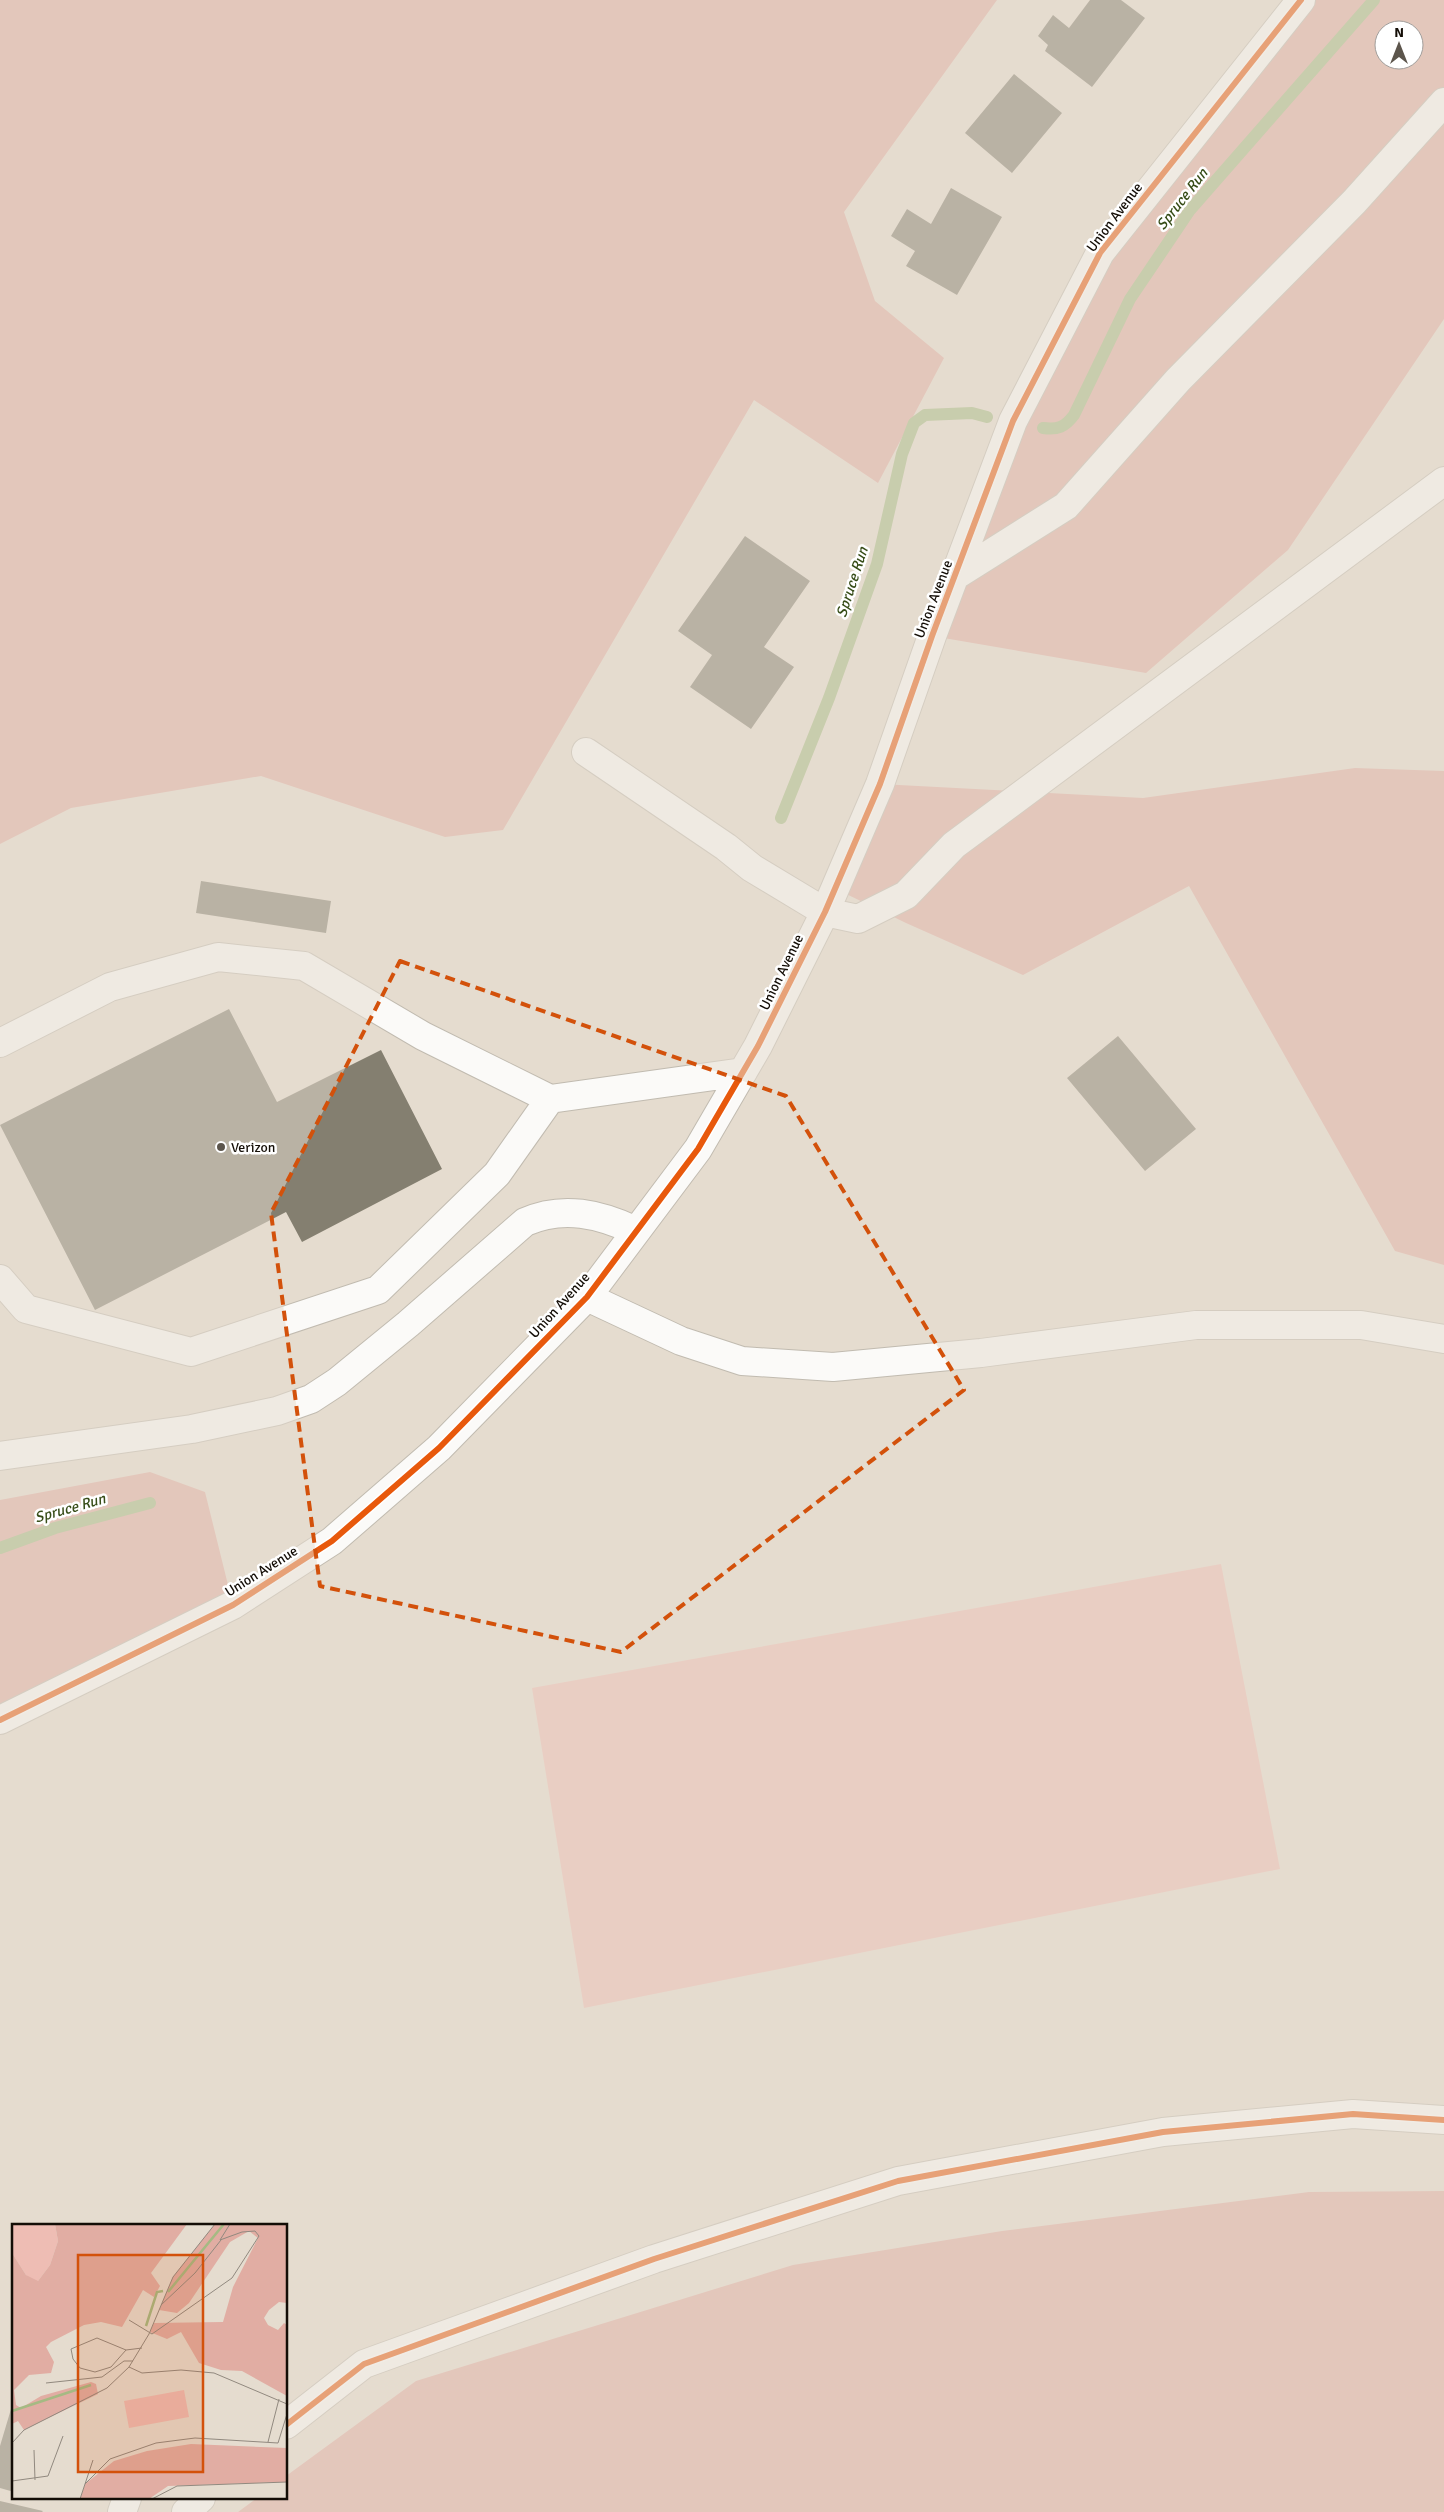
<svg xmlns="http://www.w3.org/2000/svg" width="1444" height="2512" font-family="Signika,sans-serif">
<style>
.green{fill:#eebdb4}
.forest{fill:#e1ada3;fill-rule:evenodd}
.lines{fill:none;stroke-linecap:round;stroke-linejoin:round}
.stream{stroke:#a5ba83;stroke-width:12}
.building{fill:#847f70}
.minor-casing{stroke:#c1bbb0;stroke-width:30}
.minor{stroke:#fbfaf8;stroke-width:28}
.cycleway-casing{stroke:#fff;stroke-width:9}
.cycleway{stroke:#e8590c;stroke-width:6}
.marked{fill:none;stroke:#d3510b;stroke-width:4;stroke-dasharray:10 6;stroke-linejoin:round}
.poi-dot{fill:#5c554c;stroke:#fff;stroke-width:2}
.labels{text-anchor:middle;stroke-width:5;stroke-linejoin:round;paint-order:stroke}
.street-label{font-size:14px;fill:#130d06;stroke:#fff}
.poi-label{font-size:14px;fill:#130d06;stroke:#fff;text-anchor:start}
.water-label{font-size:15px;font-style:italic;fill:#374d18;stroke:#fff}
.inset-river{fill:none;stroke:#a5ba83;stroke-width:2.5}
.inset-road{fill:none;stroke:#91897f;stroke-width:1}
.view{fill:#d3510b;fill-opacity:0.15;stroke:#d3510b;stroke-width:2.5}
.inset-edge{fill:none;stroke:#130d06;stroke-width:2.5}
</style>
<rect width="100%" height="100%" fill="#e5dccf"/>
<path class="green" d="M1221 1564 1280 1869 584 2008 532 1688Z"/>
<path class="forest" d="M0 0H997L844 212 875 301 944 358 878 483 754 400 503 830 445 837 261 776 71 808 0 844Z
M1301 0H1444V319L1288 550 1146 673 932 636 1100 253ZM1384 30H1414V60H1384Z
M1355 768 1444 771V1265L1395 1251 1189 886 1023 975 906 923 836 889 880 784 1143 798Z
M150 1472 205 1492 233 1605 0 1720V1500Z
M1444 2191V2512H238L257 2498H286V2476L416 2381 793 2265 1002 2231 1309 2192Z"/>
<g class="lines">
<path class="stream" d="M1043 428C1058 430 1065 427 1074 415L1130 299 1190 210 1374 0
M781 818 829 698 877 564 902 454 914 423 925 415 972 413 987 417
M0 1548 55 1528 150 1503"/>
</g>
<path class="building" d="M1090 0H1121L1145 18 1092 87 1045 51 1048 45 1038 36 1053 15 1069 28Z
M1014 74 1062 113 1012 173 965 133Z
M951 188 1002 217 957 295 906 266 915 251 891 236 907 209 931 224Z
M745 536 810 581 764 647 794 667 751 729 690 687 712 655 678 631Z
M201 881 331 901 326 933 196 913Z
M229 1009 277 1102 381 1050 442 1169 302 1242 286 1212 95 1310 0 1125Z
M1118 1036 1196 1129 1145 1171 1067 1078Z
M11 2409 14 2410V2492L0 2488V2446Z
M0 2501 43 2511 42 2512H0Z"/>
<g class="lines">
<g class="minor-casing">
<path id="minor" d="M955 576 1066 506 1178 380 1354 202 1444 102
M586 752 726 847 752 868 825 912 858 919 906 895 954 845 1444 481
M0 1043 110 987 218 957 304 966 423 1036 550 1099 743 1072
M0 1279 26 1309 191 1352 378 1290 497 1174 550 1099
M587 1297 681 1341 742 1361 833 1367 981 1353 1196 1325H1361L1444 1339
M0 1456 192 1429 277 1411 311 1399 337 1382 408 1324 525 1222C563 1205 600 1214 636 1231
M0 1720 233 1605 332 1541 439 1448 587 1297 698 1149 758 1046 825 912 880 784 932 636 1013 421 1100 253 1301 0
M286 2425 364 2364 654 2259 898 2181 1163 2132 1353 2114 1444 2120
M122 2512 127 2498
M186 2512 201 2498"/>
</g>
<use href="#minor" class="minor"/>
<g class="cycleway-casing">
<path id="cycleway" d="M0 1720 233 1605 332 1541 439 1448 587 1297 698 1149 758 1046 825 912 880 784 932 636 1013 421 1100 253 1301 0
M286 2425 364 2364 654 2259 898 2181 1163 2132 1353 2114 1444 2120"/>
</g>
<use href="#cycleway" class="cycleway"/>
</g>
<path d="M0 0H1444V2512H0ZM400 961 786 1096 964 1390 621 1652 320 1586 271 1213Z" fill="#e5dccf" fill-opacity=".55" fill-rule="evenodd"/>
<path class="marked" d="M400 961 786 1096 964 1390 621 1652 320 1586 271 1213Z"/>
<circle class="poi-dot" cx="221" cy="1147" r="5"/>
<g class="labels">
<g class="street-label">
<text transform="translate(1114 217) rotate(-53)" y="5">Union Avenue</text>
<text transform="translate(933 599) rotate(-69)" y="5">Union Avenue</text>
<text transform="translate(781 972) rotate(-64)" y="5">Union Avenue</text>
<text transform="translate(559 1305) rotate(-48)" y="5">Union Avenue</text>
<text transform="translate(261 1571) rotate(-32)" y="5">Union Avenue</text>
</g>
<g class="poi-label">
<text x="231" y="1152">Verizon</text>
</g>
<g class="water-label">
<text transform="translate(1182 199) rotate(-52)" y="5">Spruce Run</text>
<text transform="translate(852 582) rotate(-72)" y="5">Spruce Run</text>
<text transform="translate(70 1508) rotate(-16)" y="5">Spruce Run</text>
</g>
</g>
<g transform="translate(12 2224)">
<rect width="275" height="275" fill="#e5dccf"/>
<path d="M0 0H43L46 17 38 41 26 57H21L14 51 0 29ZM172 166 177 193 117 204 112 177Z" fill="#eebdb4"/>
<path d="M43 0H175L139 49 148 62 142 73 131 66 110 103 89 98 72 101 39 118 34 123 42 138 39 149 17 151 2 166 4 181 9 184 29 172 79 158 84 160 86 170 12 206 6 197 0 200V29L14 51 26 57 38 41 46 17ZM203 0H275V79L267 78 257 86 252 94 256 101 266 106 272 99 275 101V172L230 147 209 146 187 139 169 108 155 115 138 108 142 99 211 98 221 63 246 14 237 7 218 18 177 79 165 89 147 86 161 53ZM179 220 275 224V258L156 262 137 275H68L73 260 102 237 135 227Z" fill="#e1ada3"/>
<path class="inset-river" d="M156 68 212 0M134 102 145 68 151 67M0 187 79 161"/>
<path class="inset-road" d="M149 81 183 49 209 16M117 96 140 110 220 54 247 12 243 7 230 8 208 16 218 0M114 126 99 143 83 148 68 144 61 135 59 125 85 114 114 126 130 124M117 143 130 149 169 146 202 149 275 180M34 159 90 153 112 137H121M256 218 267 175M0 219 12 206 95 164 117 143 137 110 161 53 203 0M22 226 23 256M0 257 36 252 51 212M73 260 98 235 144 219 183 214 266 219 275 190M68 275 81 236M140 275 165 262 275 258"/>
<path class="view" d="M66 31H191V248H66Z"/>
<rect width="275" height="275" class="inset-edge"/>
</g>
<g transform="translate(1399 45)"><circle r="24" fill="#ffffff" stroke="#a19e9b"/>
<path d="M0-4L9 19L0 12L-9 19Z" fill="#5c554c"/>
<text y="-8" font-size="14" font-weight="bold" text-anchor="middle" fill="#130d06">N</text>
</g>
</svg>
